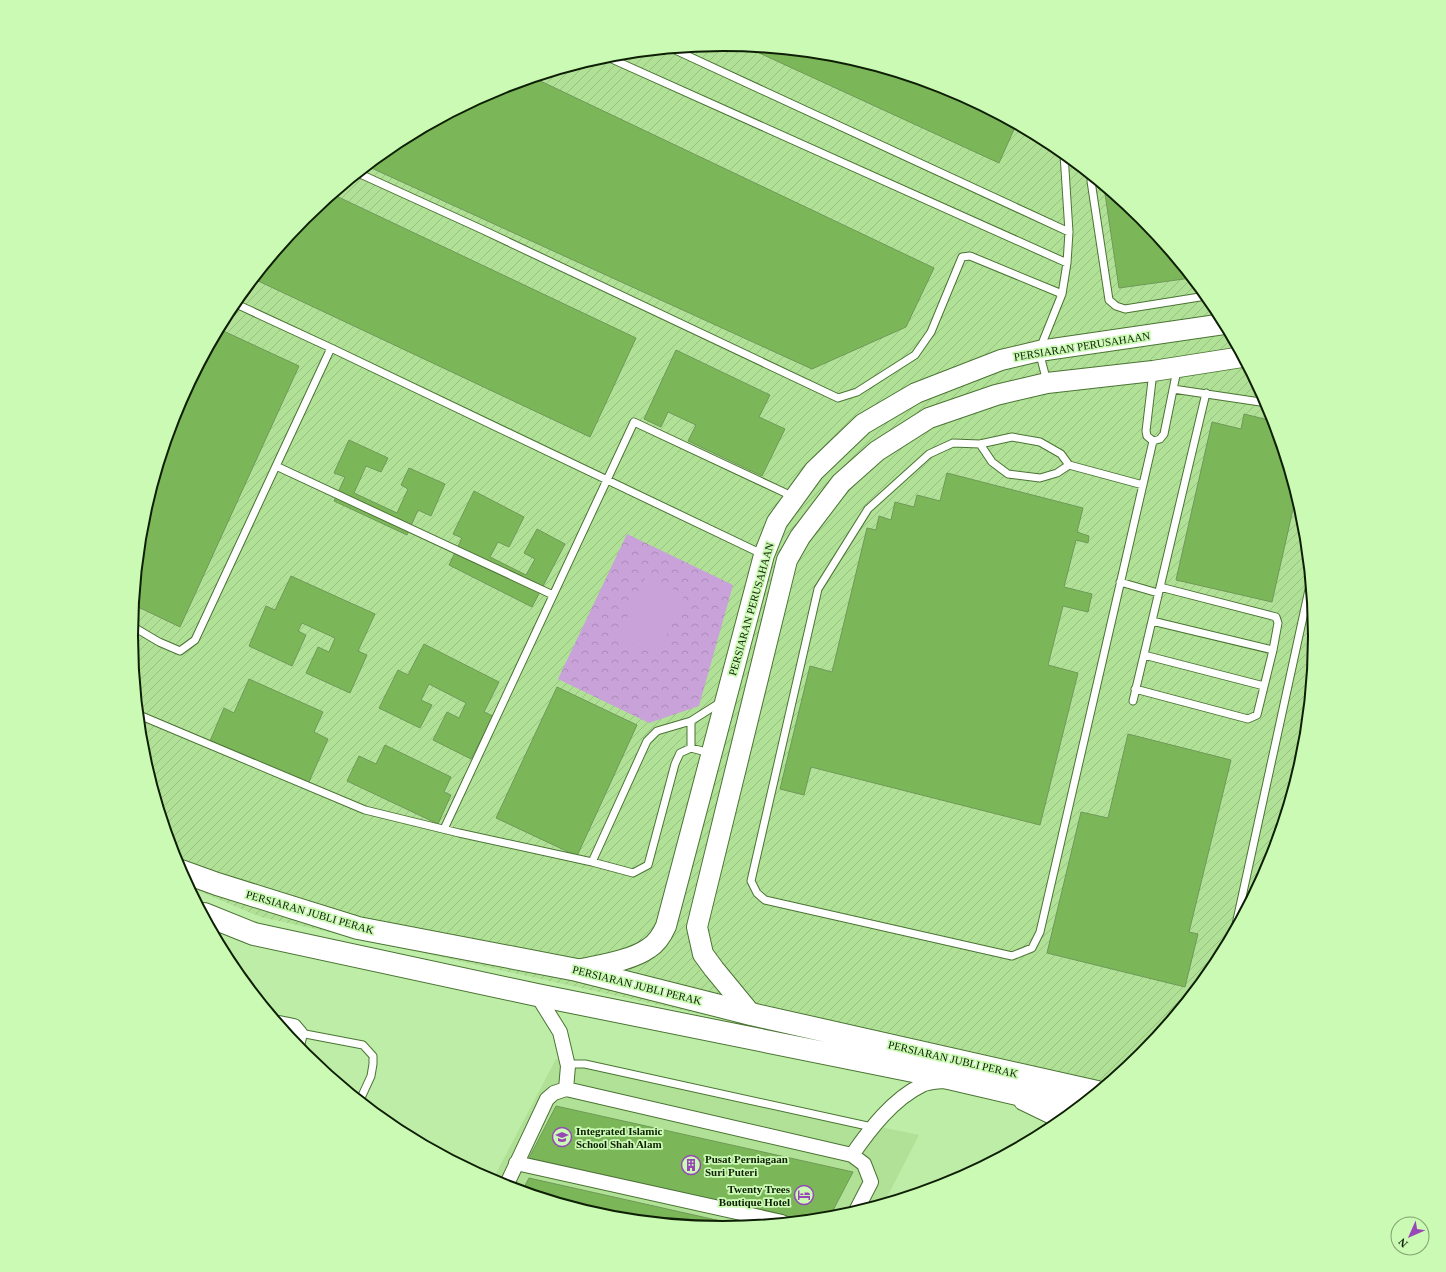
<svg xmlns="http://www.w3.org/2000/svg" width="1446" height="1272" font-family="Georgia,serif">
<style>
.built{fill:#b0e196}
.industrial{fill:url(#industrial-furrows)}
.park{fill:url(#park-crowns)}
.pitch{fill:#c8a2d9}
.building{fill:#7bb759;stroke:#6f9958}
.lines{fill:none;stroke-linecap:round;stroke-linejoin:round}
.service-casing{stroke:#4b7434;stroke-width:9}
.minor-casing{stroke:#4b7434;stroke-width:16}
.tertiary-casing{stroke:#4b7434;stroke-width:20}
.secondary-casing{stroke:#4b7434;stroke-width:22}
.primary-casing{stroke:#4b7434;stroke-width:24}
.service{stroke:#fff;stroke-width:7}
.minor{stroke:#fff;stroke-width:14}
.tertiary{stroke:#fff;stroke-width:18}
.secondary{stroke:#fff;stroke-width:20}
.primary{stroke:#fff;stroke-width:22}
.labels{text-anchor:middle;stroke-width:3.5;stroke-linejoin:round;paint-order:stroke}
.street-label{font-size:11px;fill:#0e1f05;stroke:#cbfab4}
.poi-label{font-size:11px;font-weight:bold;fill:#0e1f05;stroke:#cbfab4;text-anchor:start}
.rim{fill:none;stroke:#0e1f05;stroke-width:2}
</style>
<defs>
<pattern id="industrial-furrows" width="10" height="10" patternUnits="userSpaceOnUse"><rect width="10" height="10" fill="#b0e196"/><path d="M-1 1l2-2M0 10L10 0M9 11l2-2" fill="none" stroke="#96c180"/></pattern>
<pattern id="park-crowns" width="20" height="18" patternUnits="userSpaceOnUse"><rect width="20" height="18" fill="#c8a2d9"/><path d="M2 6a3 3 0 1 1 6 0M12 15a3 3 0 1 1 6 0" fill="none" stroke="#ab8bb9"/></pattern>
</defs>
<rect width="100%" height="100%" fill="#beeda7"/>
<path class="built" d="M556 1059 919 1135 884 1203 838 1217 723 1228 607 1217 492 1181Z"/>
<path class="industrial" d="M723 44 839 55 950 89 1052 144 1142 218 1215 307 1270 410 1304 521 1315 636 1304 752 1270 863 1215 965 1141 1055 1087 1100 261 917 189 887 176 862 142 751 131 636 142 520 176 409 231 307 305 217 394 144 497 89 608 55Z"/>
<path class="park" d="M627 534 733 585 699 706 649 723 558 679Z"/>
<path class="pitch" d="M646 576 685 594 657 656 618 638Z"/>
<path class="building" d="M744 46 839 55 950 89 1016 125 999 163Z
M534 78 934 268 906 327 812 369 367 166 394 144 497 89Z
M1104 187 1142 218 1191 278 1119 288Z
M332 194 636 338 590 437 254 279 305 217Z
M219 329 299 366 180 627 134 605 142 520 176 409Z
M676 350 770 395 759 417 785 429 762 476 688 441 696 425 668 412 661 427 644 419Z
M1244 414 1273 421 1296 496 1272 602 1176 580 1212 422 1241 429Z
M349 440 388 458 381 472 366 466 354 493 397 513 408 489 401 485 409 468 445 484 431 516 418 510 407 535 334 501 345 477 334 473Z
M947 473 1083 508 1077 532 1089 536 1088 543 1076 540 1064 587 1092 594 1088 612 1063 606 1048 665 1078 673 1040 825 811 767 804 795 780 789 810 666 832 672 867 528 876 530 879 516 891 520 895 502 914 507 917 495 940 501Z
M474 491 524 517 509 547 498 542 490 557 526 575 535 559 524 553 537 529 565 544 532 607 449 565 462 538 453 534Z
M291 576 375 614 358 651 367 655 350 693 306 673 318 647 329 652 335 638 302 623 298 631 306 635 292 666 249 646 266 606 275 610Z
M424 644 499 682 484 712 493 716 471 759 433 740 447 712 459 718 466 703 429 684 421 700 432 705 420 728 379 708 398 670 408 675Z
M249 679 323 712 314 732 328 739 308 784 210 741 224 708 234 713Z
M557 687 637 725 577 856 496 818Z
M1128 734 1231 760 1189 932 1198 934 1185 987 1047 953 1081 812 1108 818Z
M385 745 451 777 444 792 451 795 438 824 347 781 359 756 376 764Z
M556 1106 853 1172 829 1218 805 1220 529 1158Z
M529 1178 743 1226 723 1228 607 1217 522 1191Z"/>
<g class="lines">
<g class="service-casing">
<path id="service" d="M673 49 1069 232
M605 56 1067 263
M358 173 481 229 838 398 857 392 915 355 931 332 962 257 970 256 1062 294
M1092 177 1091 181 1109 300 1116 306 1125 309 1206 296
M234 303 331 348 276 466
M331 348 762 554
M1153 372 1146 431 1147 436 1153 441 1160 439 1164 434 1177 370
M1047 382 1039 351 1062 294 1067 263 1069 232 1064 154
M1173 389 1267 403
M980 444 992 462 1008 474 1040 478 1057 473 1069 465
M1143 485 1069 465 1061 454 1040 442 1012 437 980 444 953 443 929 454 868 509 818 589 751 881 757 893 765 900 1012 956 1032 948 1040 932C1077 768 1116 605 1153 441
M1120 582 1158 593
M1152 621 1273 650
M132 626 159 642 180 651 195 640 276 466 553 595
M1144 655 1264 686
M1135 689 1248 719 1257 715 1273 650 1278 623 1276 617 1160 587
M1133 701 1206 393
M139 715 365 810 459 833 592 862
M691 748V721
M710 753 691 748 680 753 675 764 648 865 633 873 592 862 647 741 657 731 691 721 721 702
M444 829 634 422 794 497
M1235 929 1310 585
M300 1033 363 1045 373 1056V1064L371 1076 360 1100
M568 1066 574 1064H585L872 1127"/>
</g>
<g class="minor-casing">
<path id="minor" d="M537 995 560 1032 568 1066 566 1089
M279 1023 294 1026 300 1033 297 1046
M852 1155C870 1129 893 1099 922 1085 928 1082 936 1082 943 1081
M516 1163 782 1222
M506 1186 547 1099 554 1093 566 1089 852 1155 864 1164 871 1182 856 1211"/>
</g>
<g class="tertiary-casing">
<path id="tertiary" d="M1023 1101 1054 1116 1061 1121"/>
</g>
<g class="secondary-casing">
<path id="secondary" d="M577 970C599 965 631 961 649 948 657 943 662 935 666 926L764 555 777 522 814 471 863 424 916 393 1001 360 1039 351 1224 324
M751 1014 714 969 703 954 697 927 787 560 800 537 841 483 877 451 929 418 996 395 1047 383 1153 371 1242 357"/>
</g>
<g class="primary-casing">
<path id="primary" d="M181 871 217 884 358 928 577 970 751 1014 1097 1092
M204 914 254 934 537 995 953 1079 1077 1108"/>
</g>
<use href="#service" class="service"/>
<use href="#minor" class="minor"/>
<use href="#tertiary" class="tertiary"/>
<use href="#secondary" class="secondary"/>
<use href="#primary" class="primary"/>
</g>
<defs>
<g id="school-ring" transform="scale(1)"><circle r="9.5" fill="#cbfab4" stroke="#9847b7" stroke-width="1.5"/><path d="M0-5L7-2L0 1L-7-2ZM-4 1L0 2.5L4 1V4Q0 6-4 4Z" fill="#9847b7"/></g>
<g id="building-ring" transform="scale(1)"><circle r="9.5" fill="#cbfab4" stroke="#9847b7" stroke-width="1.5"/><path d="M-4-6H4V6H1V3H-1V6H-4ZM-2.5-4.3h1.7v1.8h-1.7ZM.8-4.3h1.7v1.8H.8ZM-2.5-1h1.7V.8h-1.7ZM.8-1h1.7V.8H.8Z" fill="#9847b7"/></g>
<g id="hotel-ring" transform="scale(1)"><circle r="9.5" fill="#cbfab4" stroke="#9847b7" stroke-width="1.5"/><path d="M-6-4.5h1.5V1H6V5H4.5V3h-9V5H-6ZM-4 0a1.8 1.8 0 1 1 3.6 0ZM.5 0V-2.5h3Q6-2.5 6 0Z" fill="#9847b7"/></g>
</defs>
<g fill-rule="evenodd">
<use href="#school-ring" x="562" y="1137"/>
<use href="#building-ring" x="691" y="1165"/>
<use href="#hotel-ring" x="804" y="1195"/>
</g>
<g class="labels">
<g class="street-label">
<text transform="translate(1082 346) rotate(-9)" y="4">PERSIARAN PERUSAHAAN</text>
<text transform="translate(751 609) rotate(-74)" y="4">PERSIARAN PERUSAHAAN</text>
<text transform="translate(310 912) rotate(16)" y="4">PERSIARAN JUBLI PERAK</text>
<text transform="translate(637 985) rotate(14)" y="4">PERSIARAN JUBLI PERAK</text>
<text transform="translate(953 1059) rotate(13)" y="4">PERSIARAN JUBLI PERAK</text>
</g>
<g class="poi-label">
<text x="576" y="1135">Integrated Islamic<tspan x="576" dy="13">School Shah Alam</tspan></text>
<text x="705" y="1163">Pusat Perniagaan<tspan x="705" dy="13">Suri Puteri</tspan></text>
<text x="790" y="1193" text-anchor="end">Twenty Trees<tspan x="790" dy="13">Boutique Hotel</tspan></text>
</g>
</g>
<path d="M0 0H1446V1272H0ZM138 636a585 585 0 1 1 1170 0a585 585 0 1 1-1170 0Z" fill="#cbfab4" fill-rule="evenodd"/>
<path class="rim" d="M138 636a585 585 0 1 1 1170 0a585 585 0 1 1-1170 0Z"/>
<g transform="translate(1410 1236) rotate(225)"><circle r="19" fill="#cbfab4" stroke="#7fa26e"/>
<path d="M0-3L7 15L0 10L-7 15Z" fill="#9847b7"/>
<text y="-6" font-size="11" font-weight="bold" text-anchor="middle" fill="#0e1f05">N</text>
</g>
</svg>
